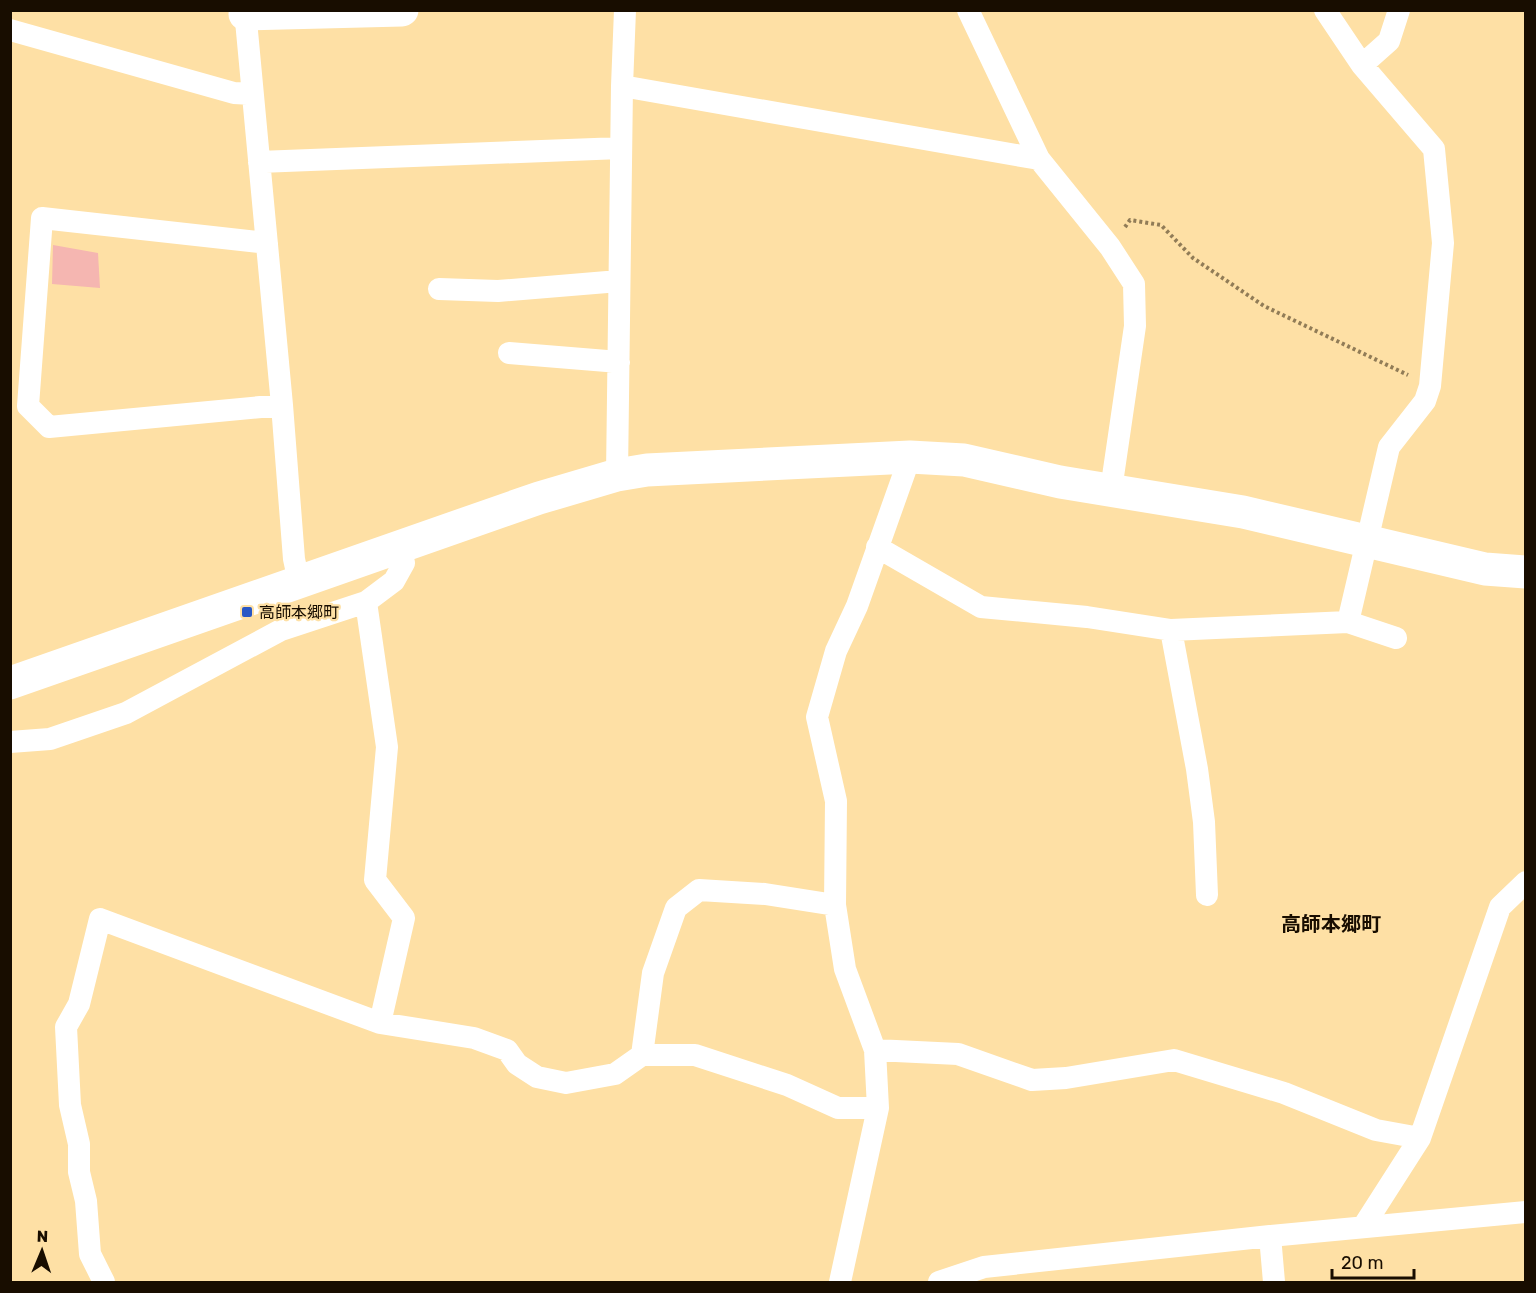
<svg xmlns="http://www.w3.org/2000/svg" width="1536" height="1293" font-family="Rubik,'Noto Sans JP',sans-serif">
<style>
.green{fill:#f5b6b1}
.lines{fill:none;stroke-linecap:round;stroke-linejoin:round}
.path{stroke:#917c57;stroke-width:4;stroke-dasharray:3 3;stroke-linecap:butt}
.street{stroke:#fff;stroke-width:22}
.secondary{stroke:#fff;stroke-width:33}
.poi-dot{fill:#2957c5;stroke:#fee0a5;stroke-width:2}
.labels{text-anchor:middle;stroke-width:4.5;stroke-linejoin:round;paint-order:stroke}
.poi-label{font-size:16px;fill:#180d00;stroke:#fee0a5;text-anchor:start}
.quarter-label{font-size:20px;font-weight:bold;fill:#180d00;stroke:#fee0a5}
</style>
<rect width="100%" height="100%" fill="#fee0a5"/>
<path class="green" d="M53 245 98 253 100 288 52 284Z"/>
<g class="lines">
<path class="path" d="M1125 227 1130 220 1161 225 1193 258 1264 306 1408 375"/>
<path class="street" d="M245 10 282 405 294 559 299 582
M968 10 1039 159 1110 247 1134 284 1135 326 1111 490
M10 30 234 93 252 94
M1362 65 1389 41 1399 10
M622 86 1039 159
M259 162 621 148
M267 243 42 218 28 406 49 427 282 405
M439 289 498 291 619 281
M509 353 619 362
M617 475 622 86 625 10
M877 547 981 607 1087 617 1171 630 1348 622 1389 447 1425 401 1430 386 1443 243 1434 149 1362 65 1325 10
M1348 622 1396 638
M1171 630 1197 769 1204 822 1207 895
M10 742 50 739 126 713 281 630 366 602 394 581 404 563 400 547
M380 1023 474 1038 507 1050 517 1064 537 1077 566 1083 615 1074 642 1055 653 973 676 908 699 890 765 894 835 905
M875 1050 958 1054 1032 1080 1066 1078 1174 1060 1284 1093 1376 1130 1420 1138
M642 1055H695L787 1085 838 1108H878
M1363 1227 1420 1138 1500 907 1526 882
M1270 1236 1274 1282
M104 1282 90 1254 86 1201 79 1172V1144L70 1105 66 1027 79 1004 100 919 380 1023 404 918 375 880 387 747 366 602
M840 1282 878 1108 875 1050 845 969 835 905 836 801 817 717 836 651 857 606 910 457
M939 1282 984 1267 1270 1236 1526 1212"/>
<path class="secondary" d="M245 14 402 10
M10 683 539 498 617 475 647 470 910 457 964 460 1060 482 1243 512 1485 569 1526 572"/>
</g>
<rect class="poi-dot" x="241" y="606" width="12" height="12" rx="3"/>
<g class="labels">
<g class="poi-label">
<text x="259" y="618">高師本郷町</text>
</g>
<g class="quarter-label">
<text x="1331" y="931">高師本郷町</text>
</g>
</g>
<rect width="1536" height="1293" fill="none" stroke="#180d00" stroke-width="24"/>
<g transform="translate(42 1251) rotate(2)" stroke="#fee0a5" stroke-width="4.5" paint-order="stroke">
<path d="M0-4.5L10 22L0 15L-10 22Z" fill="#180d00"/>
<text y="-9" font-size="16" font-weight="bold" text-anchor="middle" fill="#180d00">N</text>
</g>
<path d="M1332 1269v9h82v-9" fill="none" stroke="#180d00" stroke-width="3"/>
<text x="1341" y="1269" font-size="18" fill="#180d00" stroke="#fee0a5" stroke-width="4.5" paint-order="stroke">20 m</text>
</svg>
